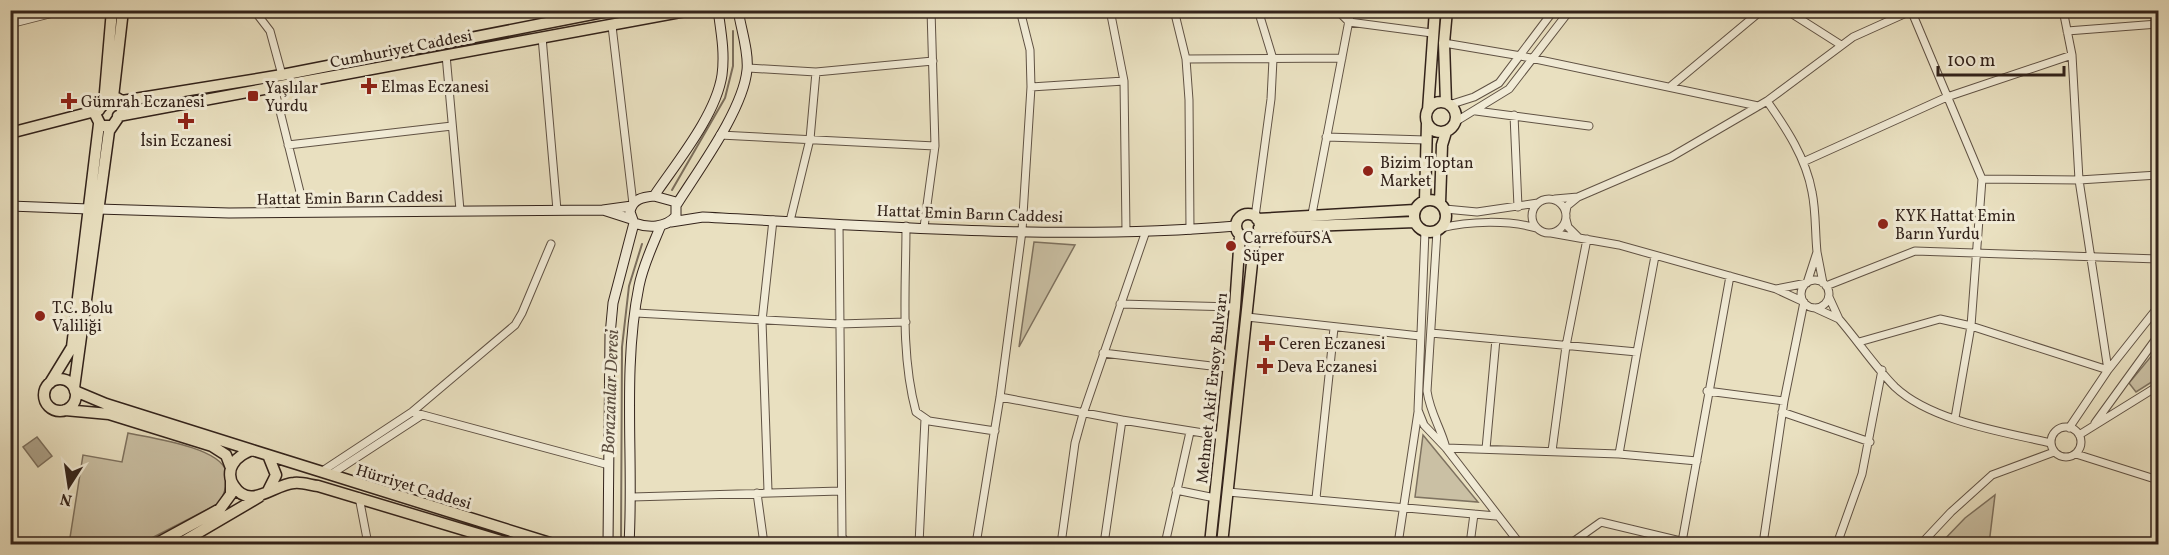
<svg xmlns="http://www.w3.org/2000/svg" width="2169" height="555" font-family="Vollkorn,serif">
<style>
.green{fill:#cac0a4;stroke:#7e7260;stroke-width:1.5}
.water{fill:#aba088;stroke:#7b6e5c;stroke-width:1.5}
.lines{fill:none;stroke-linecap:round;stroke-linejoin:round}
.stream{stroke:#7b6e5c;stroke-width:2}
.street-casing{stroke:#605244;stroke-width:9}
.secondary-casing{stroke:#33231b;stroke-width:11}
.primary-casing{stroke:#33231b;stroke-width:13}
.street{stroke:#f1ebd6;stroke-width:7}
.secondary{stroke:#f1ebd6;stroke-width:9}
.primary{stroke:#e9e0c0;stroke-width:10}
.poi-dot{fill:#8f2418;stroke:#f1ebd6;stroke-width:2}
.labels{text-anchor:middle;stroke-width:6;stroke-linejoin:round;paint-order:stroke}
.street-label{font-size:16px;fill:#33231b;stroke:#f1ebd6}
.poi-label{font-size:16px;fill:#33231b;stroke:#f1ebd6;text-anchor:start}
.water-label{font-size:18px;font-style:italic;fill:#5d4f41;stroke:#f1ebd6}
</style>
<rect width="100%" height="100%" fill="#e9e0c0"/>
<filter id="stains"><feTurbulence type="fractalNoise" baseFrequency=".00333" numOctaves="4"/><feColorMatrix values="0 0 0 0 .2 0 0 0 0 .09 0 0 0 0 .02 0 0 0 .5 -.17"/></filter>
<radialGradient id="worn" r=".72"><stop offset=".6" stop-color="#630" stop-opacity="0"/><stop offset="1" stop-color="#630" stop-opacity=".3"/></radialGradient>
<path class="green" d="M1034 242 1075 245 1019 347Z
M2158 348V378L2136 392 2129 383Z
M128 433C151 438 219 447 226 471 229 482 224 493 220 503L140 544H69L83 455 122 462Z
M1423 435 1478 502 1415 497Z
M1995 495 1989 544H1940L1965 518Z"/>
<path class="water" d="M37 437 52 456 38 467 23 447Z"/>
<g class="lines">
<path class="stream" d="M672 190 725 98 733 66V31
M621 542 622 347 629 286 642 244"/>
<g class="street-casing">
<path id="street" d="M254 10 270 31 282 75
M1110 10 1124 81 1126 231
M1174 10 1186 59 1189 100 1190 230
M1337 10 1349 22 1432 33
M1786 10 1841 45
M1911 10 1982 179 1971 326 1955 418
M2063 10 2072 55 2079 180 2108 370
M10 24 65 10
M612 26 633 204
M2067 31 2158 24
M542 37 557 210
M1444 43 1521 56 1758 106
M446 55 460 210
M1186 59 1342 58
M748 68 816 72
M1671 86 1762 10
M274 87 305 212
M1031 87 1124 81
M1767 101C1786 128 1806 158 1812 192 1816 211 1815 232 1817 252
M1449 105 1474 97 1499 83 1554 10
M1476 111 1589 126
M1514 115 1518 207
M1455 122 1509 89 1570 10
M720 135 935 146
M1326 137 1426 140
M288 145 452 126
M1803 162 1947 97 2072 55
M1982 179 2079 180 2158 175
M1578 197 1671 157 1767 101 1853 37 1913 10
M1532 216a17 17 0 1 1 34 0a17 17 0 1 1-34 0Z
M1555 199 1578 197 1567 206 1566 212
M1445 209 1477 212 1538 203
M1312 214 1351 10
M1255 217 1271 99 1273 59 1258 10
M790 221 810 139 816 72 933 61
M839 224 842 536 846 544
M906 226C906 287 900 353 916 412L929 421 995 431
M924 227 935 146 931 10
M1441 228C1469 221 1509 220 1536 228
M1425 231 1418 410 1424 425 1446 448 1520 544
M1437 231 1427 391C1430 413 1441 428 1446 448
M1551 233 1579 238 1568 227 1566 219
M1579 238 1619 245 1776 289
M1801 294a14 14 0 1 1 28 0a14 14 0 1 1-28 0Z
M1826 286 1915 251 2158 259
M1120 304 1235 307
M1815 308 1839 319 1829 297
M636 313 839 324 906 322
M1247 317 1420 336
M1839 319C1858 341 1875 367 1895 387 1931 421 2003 432 2051 443
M1431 333 1637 352 1619 454
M1859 342 1940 319 1971 326 2108 370
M1637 352 1655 256
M1103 353 1228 368
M1707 391 1784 401
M1000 397 1122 420 1104 544
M412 412 609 465
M1782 412 1870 442
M1122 420 1222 436
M2095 423 2158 336
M2051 442a15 15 0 1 1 30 0a15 15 0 1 1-30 0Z
M2069 428 2108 370 2158 307
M2079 435 2158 386
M1446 448 1619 454 1697 461
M1486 449 1496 339
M1552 451 1566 346 1587 239
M2076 454 2158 480
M321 472 412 412 515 325 522 313 551 244
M330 475 422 415
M1176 490 1215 498
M768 491 762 321 773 220
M1228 492 1496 516
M757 493 764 544
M359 497 368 544
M632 497 841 491
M1316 498 1334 328
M1682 542 1730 276
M919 544 925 419
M976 544 1000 397 1022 231 1031 87 1030 50 1020 10
M1061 544 1075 443 1083 414 1146 231
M1165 544 1190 432
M1398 544 1418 412
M1470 544 1474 514
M1570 544 1601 522 1693 544
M1763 544 1784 401 1804 302 1776 289 1807 283 1817 252 1823 283
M1837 544 1862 474 1882 370
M1921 544 1951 512 1992 475 2054 452"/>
</g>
<g class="secondary-casing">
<path id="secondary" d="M654 196 676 202V216C666 228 648 228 634 223L630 212C632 199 643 197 654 196 677 162 716 115 722 75 725 53 721 32 718 10
M677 204C699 169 743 110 747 70 749 52 741 29 738 10
M10 206 89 209
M98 209 229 213 603 210
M631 219 603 210 632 206
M671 222 703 217C880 226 1059 241 1236 226
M608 544 610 335 613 303 634 223
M629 544C634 459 622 370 639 286 643 265 653 245 661 225"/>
</g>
<g class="primary-casing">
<path id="primary" d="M721 10H729
M113 97 123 10
M122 101 282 75 613 10
M1426 117a15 15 0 1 1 30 0a15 15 0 1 1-30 0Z
M1446 103 1444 43 1447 10
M104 104 112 10
M1428 110 1435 10
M118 116 691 10
M10 133 99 110
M1414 216a16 16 0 1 1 32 0a16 16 0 1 1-32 0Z
M1425 201 1427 123
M1440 203 1442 145 1446 132
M1236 226a12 12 0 1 1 24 0a12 12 0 1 1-24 0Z
M1257 219 1415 210
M1259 228 1415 222
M44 395a16 16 0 1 1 32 0a16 16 0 1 1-32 0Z
M50 383 72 347 99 124
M74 388 109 131 124 109 122 101 117 98H109L95 114 101 126H110
M75 391 106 404 252 450
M65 410 109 414 212 446 226 455 231 468
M268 455 276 475 268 491
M156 544 220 509 231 494V481
M179 544 259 497
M511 544 318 486C310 485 302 482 294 483 274 484 250 511 234 486 229 480 229 470 233 464 238 456 245 453 252 450L553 544
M1210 544 1235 307 1240 235
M1222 544 1255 235"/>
</g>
<use href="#street" class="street"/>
<use href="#secondary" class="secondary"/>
<use href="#primary" class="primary"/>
</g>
<g class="poi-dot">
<path d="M366 77h6v6h6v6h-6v6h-6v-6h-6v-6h6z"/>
<rect x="247" y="90" width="12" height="12" rx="3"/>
<path d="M66 92h6v6h6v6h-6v6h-6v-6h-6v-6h6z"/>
<path d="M183 112h6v6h6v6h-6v6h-6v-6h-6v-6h6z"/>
<circle cx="1368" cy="171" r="6"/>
<circle cx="1883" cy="224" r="6"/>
<circle cx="1231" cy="246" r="6"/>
<circle cx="40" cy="316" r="6"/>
<path d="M1264 334h6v6h6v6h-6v6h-6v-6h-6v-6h6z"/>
<path d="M1262 357h6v6h6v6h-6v6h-6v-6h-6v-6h6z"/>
</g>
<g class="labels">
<g class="street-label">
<text transform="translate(401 48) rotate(-11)" y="6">Cumhuriyet Caddesi</text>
<text transform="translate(350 197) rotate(-1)" y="6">Hattat Emin Barın Caddesi</text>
<text transform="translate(970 213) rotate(2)" y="6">Hattat Emin Barın Caddesi</text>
<text transform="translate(1211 388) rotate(-84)" y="6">Mehmet Akif Ersoy Bulvarı</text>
<text transform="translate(414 486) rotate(17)" y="6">Hürriyet Caddesi</text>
</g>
<g class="poi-label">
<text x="381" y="92">Elmas Eczanesi</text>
<text x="265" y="93">Yaşlılar<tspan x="265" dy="18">Yurdu</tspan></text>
<text x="81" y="107">Gümrah Eczanesi</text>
<text x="186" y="146" text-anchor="middle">İsin Eczanesi</text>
<text x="1380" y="168">Bizim Toptan<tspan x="1380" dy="18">Market</tspan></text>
<text x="1895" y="221">KYK Hattat Emin<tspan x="1895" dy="18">Barın Yurdu</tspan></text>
<text x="1243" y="243">CarrefourSA<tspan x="1243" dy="18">Süper</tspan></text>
<text x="52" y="313">T.C. Bolu<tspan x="52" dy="18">Valiliği</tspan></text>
<text x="1279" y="349">Ceren Eczanesi</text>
<text x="1277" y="372">Deva Eczanesi</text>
</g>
<g class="water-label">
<text transform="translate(610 392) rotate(-88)" y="6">Borazanlar Deresi</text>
</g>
</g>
<rect width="2169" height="555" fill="none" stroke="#e9e0c0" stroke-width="36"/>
<rect x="12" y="12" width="2145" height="531" fill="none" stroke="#33231b" stroke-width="3"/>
<rect x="18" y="18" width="2133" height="519" fill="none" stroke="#33231b" stroke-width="1.5"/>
<g transform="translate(69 486) rotate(192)" stroke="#f1ebd6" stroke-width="4.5" paint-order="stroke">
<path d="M0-4.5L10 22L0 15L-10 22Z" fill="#33231b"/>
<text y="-9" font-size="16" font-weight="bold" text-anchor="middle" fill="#33231b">N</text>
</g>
<path d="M1938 66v9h126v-9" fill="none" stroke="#33231b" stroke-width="3"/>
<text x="1947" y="66" font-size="18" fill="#33231b" stroke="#f1ebd6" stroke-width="4.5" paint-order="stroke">100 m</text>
<rect width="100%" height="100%" filter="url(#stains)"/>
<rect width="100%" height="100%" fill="url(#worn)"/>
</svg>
